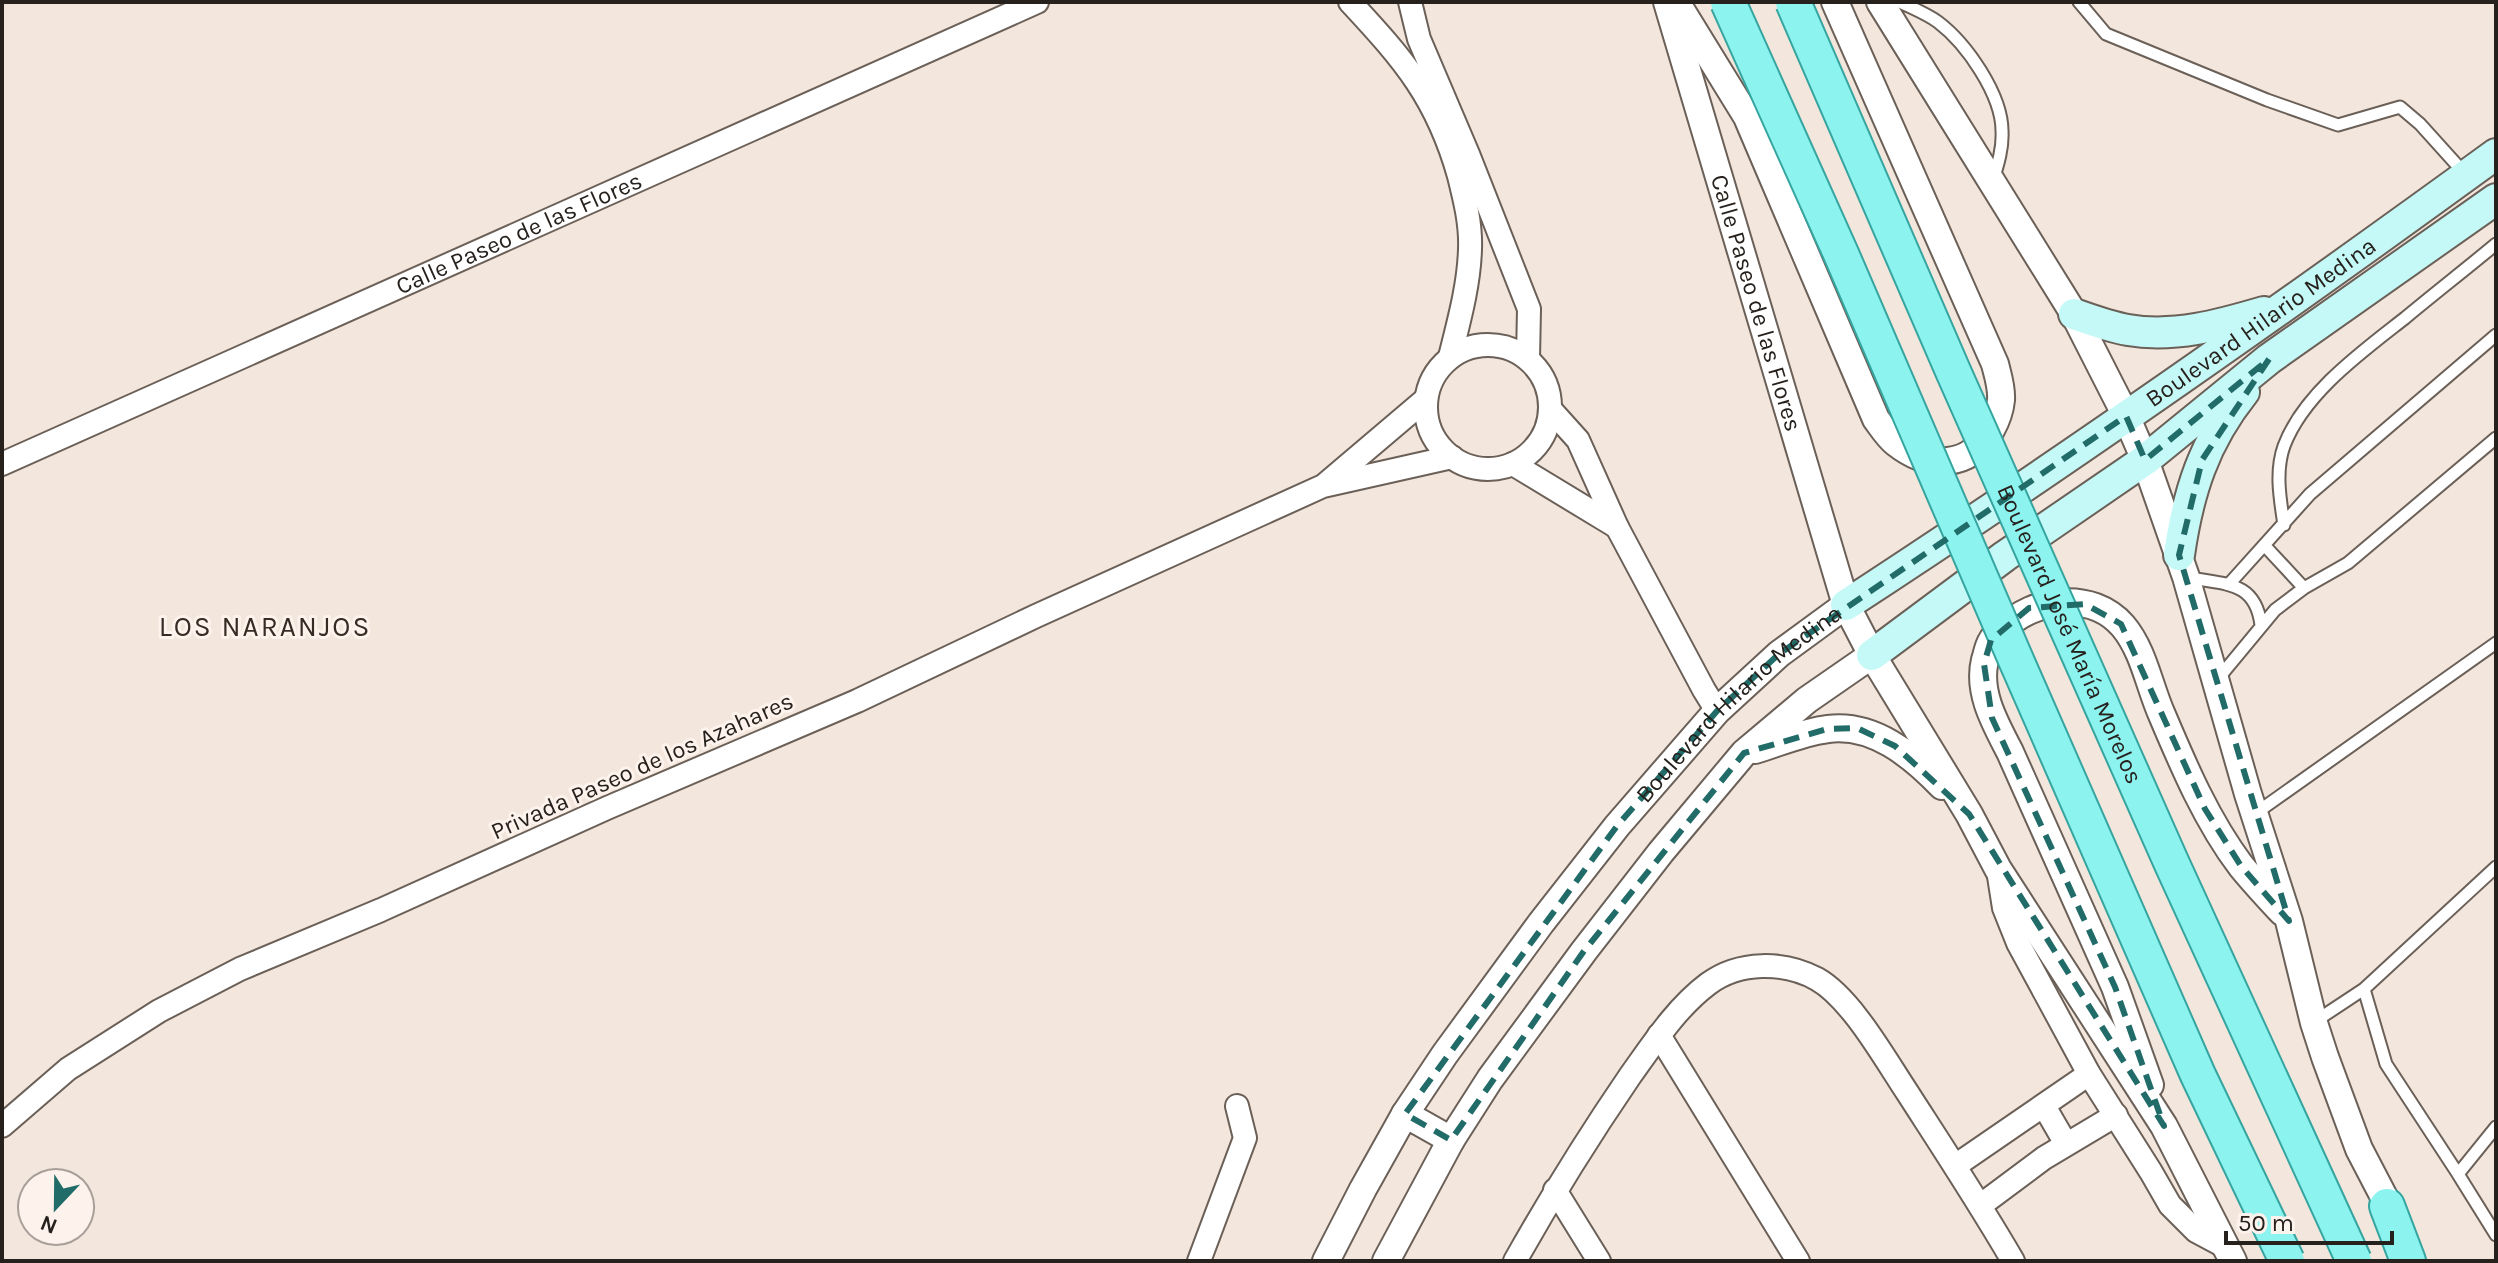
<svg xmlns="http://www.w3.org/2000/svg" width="2498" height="1263" font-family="Karla,sans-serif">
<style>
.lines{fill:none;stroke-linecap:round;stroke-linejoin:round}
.service-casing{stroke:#6b6058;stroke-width:15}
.minor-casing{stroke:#6b6058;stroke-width:26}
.tertiary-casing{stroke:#6b6058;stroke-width:30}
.secondary-casing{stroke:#6b6058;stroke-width:34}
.primary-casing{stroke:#36a49f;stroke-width:38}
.service{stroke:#fff;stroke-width:11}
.minor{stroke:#fff;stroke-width:22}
.tertiary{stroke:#fff;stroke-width:26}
.secondary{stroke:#c5f9f7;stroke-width:30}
.primary{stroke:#8cf3ef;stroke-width:34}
.primary-bridge-casing{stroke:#36a49f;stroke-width:38;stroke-linecap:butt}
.primary-bridge{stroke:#8cf3ef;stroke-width:34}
.marked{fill:none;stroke:#216c69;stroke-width:6;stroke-dasharray:16 10;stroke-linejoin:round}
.labels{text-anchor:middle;stroke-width:6;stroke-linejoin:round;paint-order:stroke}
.street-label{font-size:24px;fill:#26211d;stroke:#fef3ec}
.quarter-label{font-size:28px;letter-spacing:2px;fill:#362c24;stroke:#fef3ec}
</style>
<rect width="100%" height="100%" fill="#f3e6dc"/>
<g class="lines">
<g class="service-casing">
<path id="service" d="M1900 2C1912 8 1927 14 1938 22 1967 44 2002 95 2002 131 2003 148 1998 164 1993 180
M2079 2 2106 34 2267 100 2338 125 2400 107 2420 124 2466 175
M2284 525C2280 499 2275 471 2284 446 2304 393 2363 351 2405 318 2435 293 2466 269 2496 244
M2265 546 2304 588
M2187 577C2222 585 2255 579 2261 625
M2230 583 2310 494 2496 335
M2217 680 2275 610 2304 588 2348 563 2496 438
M2256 813 2496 643
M2364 989 2386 1064 2458 1174
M2314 1022 2364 989 2496 867
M2496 1127 2458 1174 2496 1235"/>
</g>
<g class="minor-casing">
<g id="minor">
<path d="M1350 2C1404 60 1437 98 1459 176 1465 200 1471 224 1470 249 1469 285 1459 321 1450 357"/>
<path d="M1410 2 1419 39 1468 154 1529 309 1528 358"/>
<circle cx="1488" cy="407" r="62"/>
<path d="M1551 410 1578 440 1617 527 1704 690 1717 711"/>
<path id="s1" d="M2 464 1037 2"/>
<path d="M1513 464 1617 527"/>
<path d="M1327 483 1426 399"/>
<path d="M1998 870 2004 908 2018 943 2089 1074 2151 1172 2170 1205 2196 1231 2226 1247"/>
<path d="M1659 1035 1798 1261"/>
<path d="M2044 1106 2066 1144"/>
<path d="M2 1126 68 1069 159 1011 240 969 381 910 607 808 857 701 1036 616 1323 486 1452 457"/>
<path d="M1955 1166 2089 1074"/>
<path d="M1555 1190 1599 1261"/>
<path d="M1981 1205 2044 1158 2116 1115"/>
<path d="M1199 1261 1245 1138 1237 1106"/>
<path d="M1515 1261C1551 1197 1589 1136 1630 1076 1653 1044 1676 1008 1708 984 1739 961 1784 961 1817 979 1851 998 1885 1059 1907 1092 1943 1148 1980 1204 2013 1261"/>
</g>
</g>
<g class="tertiary-casing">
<g id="tertiary">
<path id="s2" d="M1667 2 1846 605 1872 655 1969 814 1998 869 2164 1126 2233 1261"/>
<path d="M1880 2 2074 314 2126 416 2145 460 2186 577 2248 794 2289 921 2314 1023 2325 1057 2359 1149 2396 1220"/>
<path d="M1678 5 1747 117 1876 419C1882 427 1888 437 1896 443 1929 469 1970 469 1991 430 1996 421 2000 411 2001 400 2002 388 1998 376 1995 364L1835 2"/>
<path d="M1755 750C1778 743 1803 732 1828 729 1873 723 1912 755 1942 786"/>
<path d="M2150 1085 2115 987 2010 752C1995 723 1977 692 1985 660 1987 654 1988 647 1991 642 1993 637 1998 633 2003 629 2033 598 2092 590 2123 626 2144 651 2149 686 2162 715 2184 767 2207 821 2241 866 2254 882 2268 897 2282 912"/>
<path d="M1405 1114 1451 1140"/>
<path id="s3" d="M1326 1261 1363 1189 1405 1114 1445 1054 1541 923 1617 826 1717 711 1779 654 1846 605"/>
<path d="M1386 1261 1451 1140 1490 1079 1584 951 1661 852 1744 753 1807 700 1872 655"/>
</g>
</g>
<g class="secondary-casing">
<g id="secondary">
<path d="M2074 314C2091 320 2110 327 2128 330 2174 338 2220 325 2264 312"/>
<path d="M2179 555C2188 492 2204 442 2244 392"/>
<path id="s4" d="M1846 605C2067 461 2283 309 2496 154"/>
<path d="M1872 655 2005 556 2145 460 2269 359 2496 199"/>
</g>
</g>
<g class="primary-casing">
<path id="primary" d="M2387 1206 2408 1261"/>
</g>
<use href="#service" class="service"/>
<use href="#minor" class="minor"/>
<use href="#tertiary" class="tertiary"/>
<use href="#secondary" class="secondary"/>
<use href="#primary" class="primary"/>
<g class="primary-bridge-casing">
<g id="primary-bridge">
<path d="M1728 2 1842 256 2016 660 2198 1075 2287 1261"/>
<path id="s5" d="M1793 2 1953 371 2172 864 2354 1261"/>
</g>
</g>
<use href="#primary-bridge" class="primary-bridge"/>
</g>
<path class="marked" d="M2269 359 2202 460 2179 555 2289 921 2241 866 2205 809 2121 624 2085 604 2029 608 1991 640 1984 664 1992 718 2115 987 2164 1126 1969 814 1895 746 1857 728 1827 729 1744 753 1584 951 1451 1140 1405 1114 1617 826 1717 711 1779 654 2126 416 2145 460Z"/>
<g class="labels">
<g class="street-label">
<text dy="8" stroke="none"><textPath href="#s1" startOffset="566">Calle Paseo de las Flores</textPath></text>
<text dy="8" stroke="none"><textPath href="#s2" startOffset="314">Calle Paseo de las Flores</textPath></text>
<text dy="8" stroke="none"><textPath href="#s4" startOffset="502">Boulevard Hilario Medina</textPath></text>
<text dy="8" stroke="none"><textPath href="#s5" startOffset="690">Boulevard José María Morelos</textPath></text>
<text dy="8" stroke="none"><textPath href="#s3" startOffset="698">Boulevard Hilario Medina</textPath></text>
<text transform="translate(642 766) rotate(-24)" y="8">Privada Paseo de los Azahares</text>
</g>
<g class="quarter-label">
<text x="265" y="636">LOS NARANJOS</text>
</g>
</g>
<rect width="2498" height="1263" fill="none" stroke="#26211d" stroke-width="8"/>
<g transform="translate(56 1207) rotate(202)"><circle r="38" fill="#fef3ec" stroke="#a89f99" stroke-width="2"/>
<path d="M0-6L14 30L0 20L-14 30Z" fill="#216c69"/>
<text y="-12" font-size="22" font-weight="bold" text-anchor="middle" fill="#26211d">N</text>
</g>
<path d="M2226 1231v12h166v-12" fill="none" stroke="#26211d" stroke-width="4"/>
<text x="2238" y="1231" font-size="24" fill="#26211d" stroke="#fef3ec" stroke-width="6" paint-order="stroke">50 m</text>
</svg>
